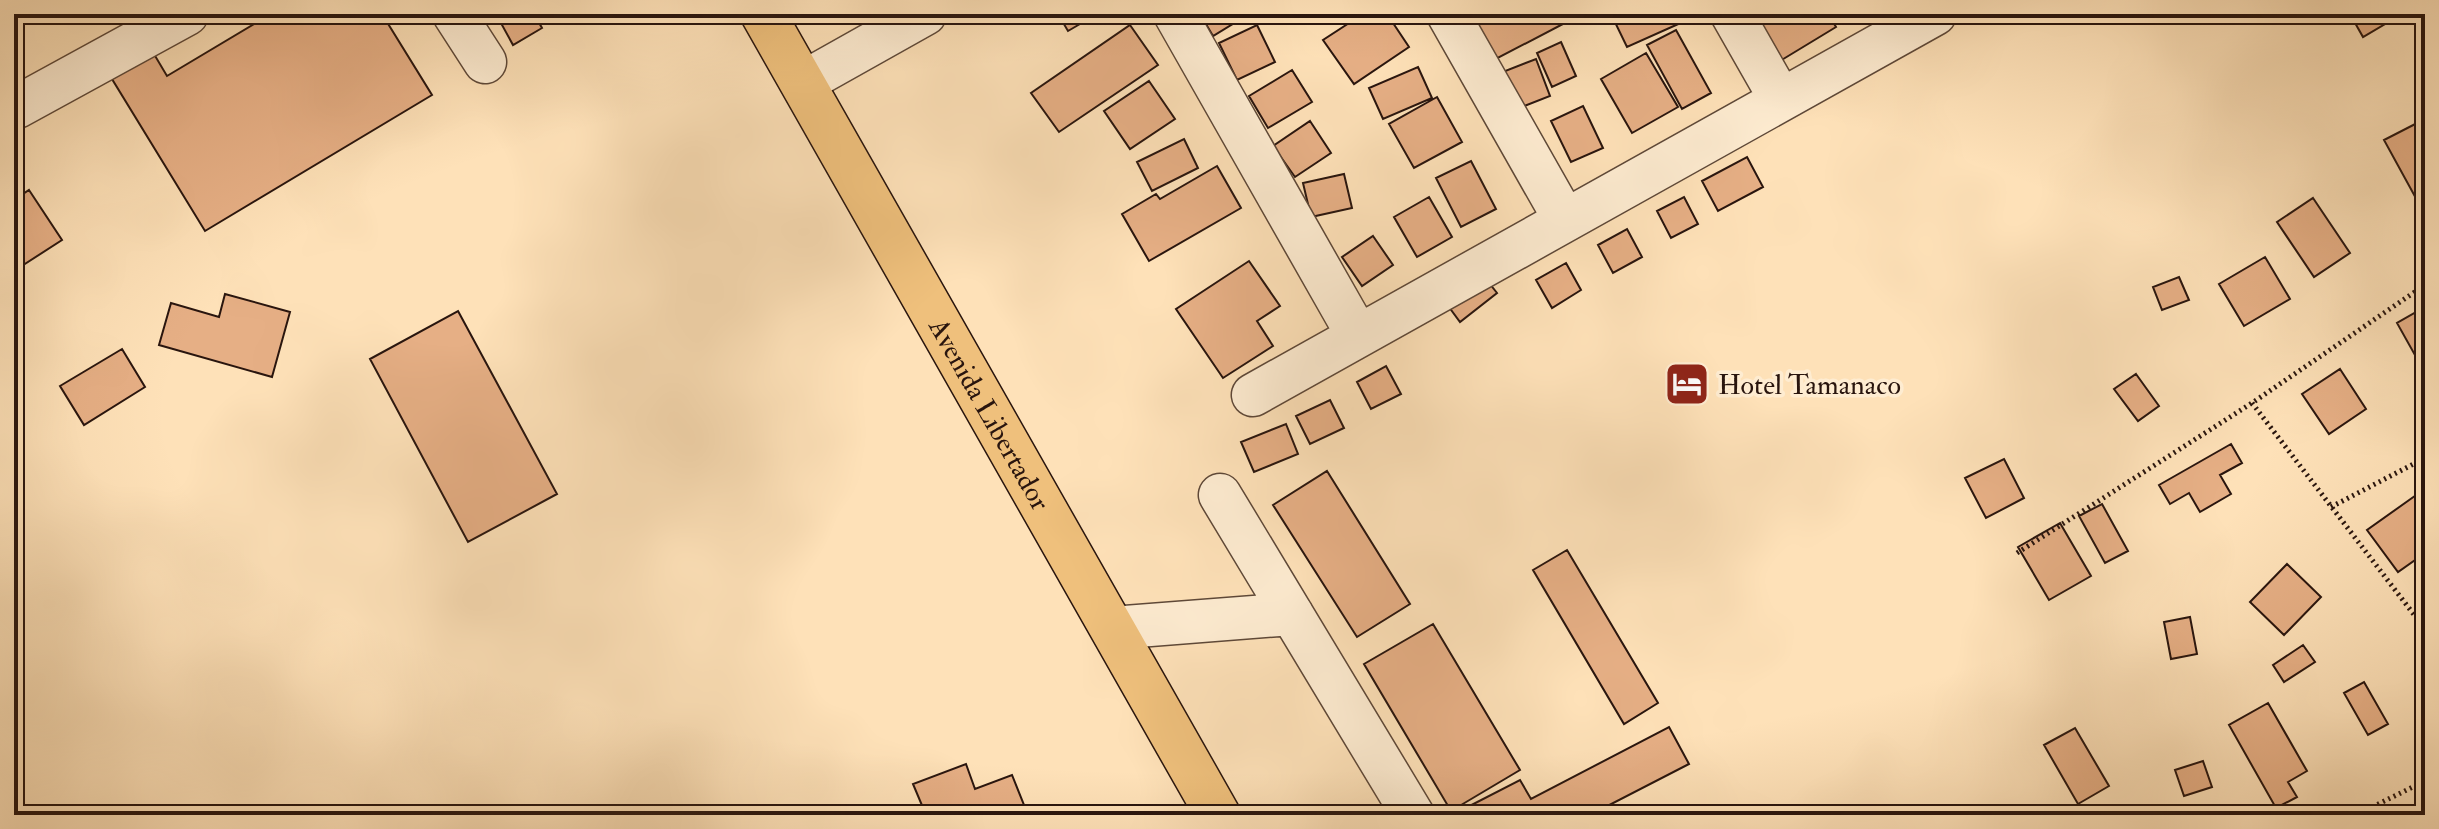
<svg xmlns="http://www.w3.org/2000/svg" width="2439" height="829" font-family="'IM FELL Double Pica',serif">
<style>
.building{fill:#e6af85;stroke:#29150e;stroke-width:2}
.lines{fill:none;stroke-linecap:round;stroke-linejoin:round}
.minor-casing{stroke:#5e4838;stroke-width:45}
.highway-casing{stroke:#29150e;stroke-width:47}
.path{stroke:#29150e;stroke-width:5;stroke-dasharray:2 4;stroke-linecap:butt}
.minor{stroke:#feecd1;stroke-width:42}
.highway{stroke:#efc07c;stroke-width:44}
.labels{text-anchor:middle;stroke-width:7;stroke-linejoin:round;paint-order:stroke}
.poi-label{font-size:28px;fill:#29150e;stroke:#feecd1;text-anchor:start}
.street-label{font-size:28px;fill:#29150e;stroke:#feecd1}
</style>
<rect width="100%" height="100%" fill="#fee1b8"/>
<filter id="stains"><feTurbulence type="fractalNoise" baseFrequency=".0025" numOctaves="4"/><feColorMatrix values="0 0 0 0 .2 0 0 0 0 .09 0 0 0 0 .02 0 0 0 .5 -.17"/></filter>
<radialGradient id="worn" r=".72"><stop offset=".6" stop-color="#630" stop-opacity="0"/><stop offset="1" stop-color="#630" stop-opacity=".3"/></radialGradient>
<path class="building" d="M271 14H382L432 95 205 231 112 79 154 54 167 76Z
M496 14H534L542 28 513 45Z
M1058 14H1097L1068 31Z
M1200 14H1249L1213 36Z
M1363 14H1387L1409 47 1354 84 1323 40Z
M1484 14H1582L1490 62 1469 22Z
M1611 14H1692L1694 17 1627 47Z
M1751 14H1828L1836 27 1780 61Z
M2350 14H2402L2363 37Z
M1130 25 1158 65 1059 132 1031 93Z
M1257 25 1275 62 1237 80 1219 43Z
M1676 30 1711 93 1682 109 1647 45Z
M1561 42 1576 76 1552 87 1537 53Z
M1646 53 1678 107 1632 133 1601 79Z
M1536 59 1550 96 1514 110 1500 73Z
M1418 67 1432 98 1383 119 1369 88Z
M1292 70 1312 102 1268 128 1249 96Z
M1149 81 1175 119 1130 149 1104 111Z
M1437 97 1462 142 1414 168 1389 124Z
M1583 106 1603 148 1571 162 1551 121Z
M2425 119V199L2418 202 2384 140Z
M1310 121 1331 153 1295 177 1273 146Z
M1184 139 1198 168 1152 191 1137 162Z
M1747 157 1763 187 1718 211 1702 181Z
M1471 161 1496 209 1461 227 1436 178Z
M1217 166 1241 208 1149 261 1122 214 1156 194 1160 199Z
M1344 174 1352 208 1311 217 1303 183Z
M29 190 62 240 14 271V200Z
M1429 197 1452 237 1417 257 1394 217Z
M1684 197 1698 224 1671 238 1657 211Z
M2313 198 2350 253 2314 277 2277 222Z
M1627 229 1642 257 1613 273 1598 245Z
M1373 236 1393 265 1362 286 1342 257Z
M2265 257 2290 299 2244 326 2219 284Z
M1249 261 1280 306 1257 321 1273 346 1223 378 1176 309Z
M1566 263 1581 290 1552 308 1536 280Z
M1482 274 1497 293 1460 322 1446 303Z
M2179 277 2189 300 2162 310 2153 287Z
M225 294 290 312 272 377 159 345 171 303 219 317Z
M2425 307V373L2397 323Z
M458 311 557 494 468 542 370 359Z
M122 349 145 387 84 425 60 386Z
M1386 366 1401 394 1371 409 1357 382Z
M2340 369 2366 409 2329 434 2302 394Z
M2136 374 2159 406 2138 421 2114 389Z
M1330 400 1344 428 1310 444 1296 416Z
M1286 424 1298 454 1254 472 1241 442Z
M2231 444 2242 463 2220 475 2231 494 2200 512 2189 493 2170 504 2159 485Z
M2004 459 2024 498 1986 518 1965 478Z
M1327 471 1410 604 1357 637 1273 505Z
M2419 493 2425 500V553L2398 572 2367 530Z
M2102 504 2128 551 2105 563 2079 516Z
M2060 523 2091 576 2049 600 2018 547Z
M1567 550 1658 703 1624 724 1533 570Z
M2287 564 2321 597 2284 635 2250 602Z
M2190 617 2197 654 2171 659 2164 622Z
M1433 624 1520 770 1451 811 1364 664Z
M2303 645 2315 662 2284 682 2273 665Z
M2364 682 2388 724 2368 735 2344 693Z
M2268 703 2307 771 2288 782 2297 797 2276 808 2229 725Z
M1669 727 1689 764 1590 815H1452L1520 780 1531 799Z
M2075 728 2109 786 2078 804 2044 745Z
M2203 761 2212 787 2184 796 2175 770Z
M966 764 975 789 1012 775 1028 815H926L913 784Z"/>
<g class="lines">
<g class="minor-casing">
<path id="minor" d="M454 14 485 62
M1175 14 1358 336
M1448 14 1565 220
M1732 14 1781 100
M802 83 925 14
M17 107 187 14
M1253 395 1935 14
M1220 495 1413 815
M1112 628 1292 614"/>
</g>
<g class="highway-casing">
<g id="highway">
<path id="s1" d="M763 14 1218 815"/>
</g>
</g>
<path class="path" d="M2252 403 2425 629
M2331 507 2425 458
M2017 553 2252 403 2425 285
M2356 815 2425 781"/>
<use href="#minor" class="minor"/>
<use href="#highway" class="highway"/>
</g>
<defs>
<g id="hotel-square" transform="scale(2.3)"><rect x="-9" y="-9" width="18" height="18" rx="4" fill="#8f2418" stroke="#feecd1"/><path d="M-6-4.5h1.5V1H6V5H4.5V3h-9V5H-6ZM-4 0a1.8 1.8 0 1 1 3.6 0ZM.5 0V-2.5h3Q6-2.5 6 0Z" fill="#fff"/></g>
</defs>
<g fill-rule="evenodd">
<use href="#hotel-square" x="1687" y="384"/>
</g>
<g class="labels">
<g class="poi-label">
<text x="1718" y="394">Hotel Tamanaco</text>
</g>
<g class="street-label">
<text dy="10" stroke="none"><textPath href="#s1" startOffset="460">Avenida Libertador</textPath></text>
</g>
</g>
<rect width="2439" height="829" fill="none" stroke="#fee1b8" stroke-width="48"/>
<rect x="16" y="16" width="2407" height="797" fill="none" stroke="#29150e" stroke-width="4"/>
<rect x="24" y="24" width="2391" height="781" fill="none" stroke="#29150e" stroke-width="2"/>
<rect width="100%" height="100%" filter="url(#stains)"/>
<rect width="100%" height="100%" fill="url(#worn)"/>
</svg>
